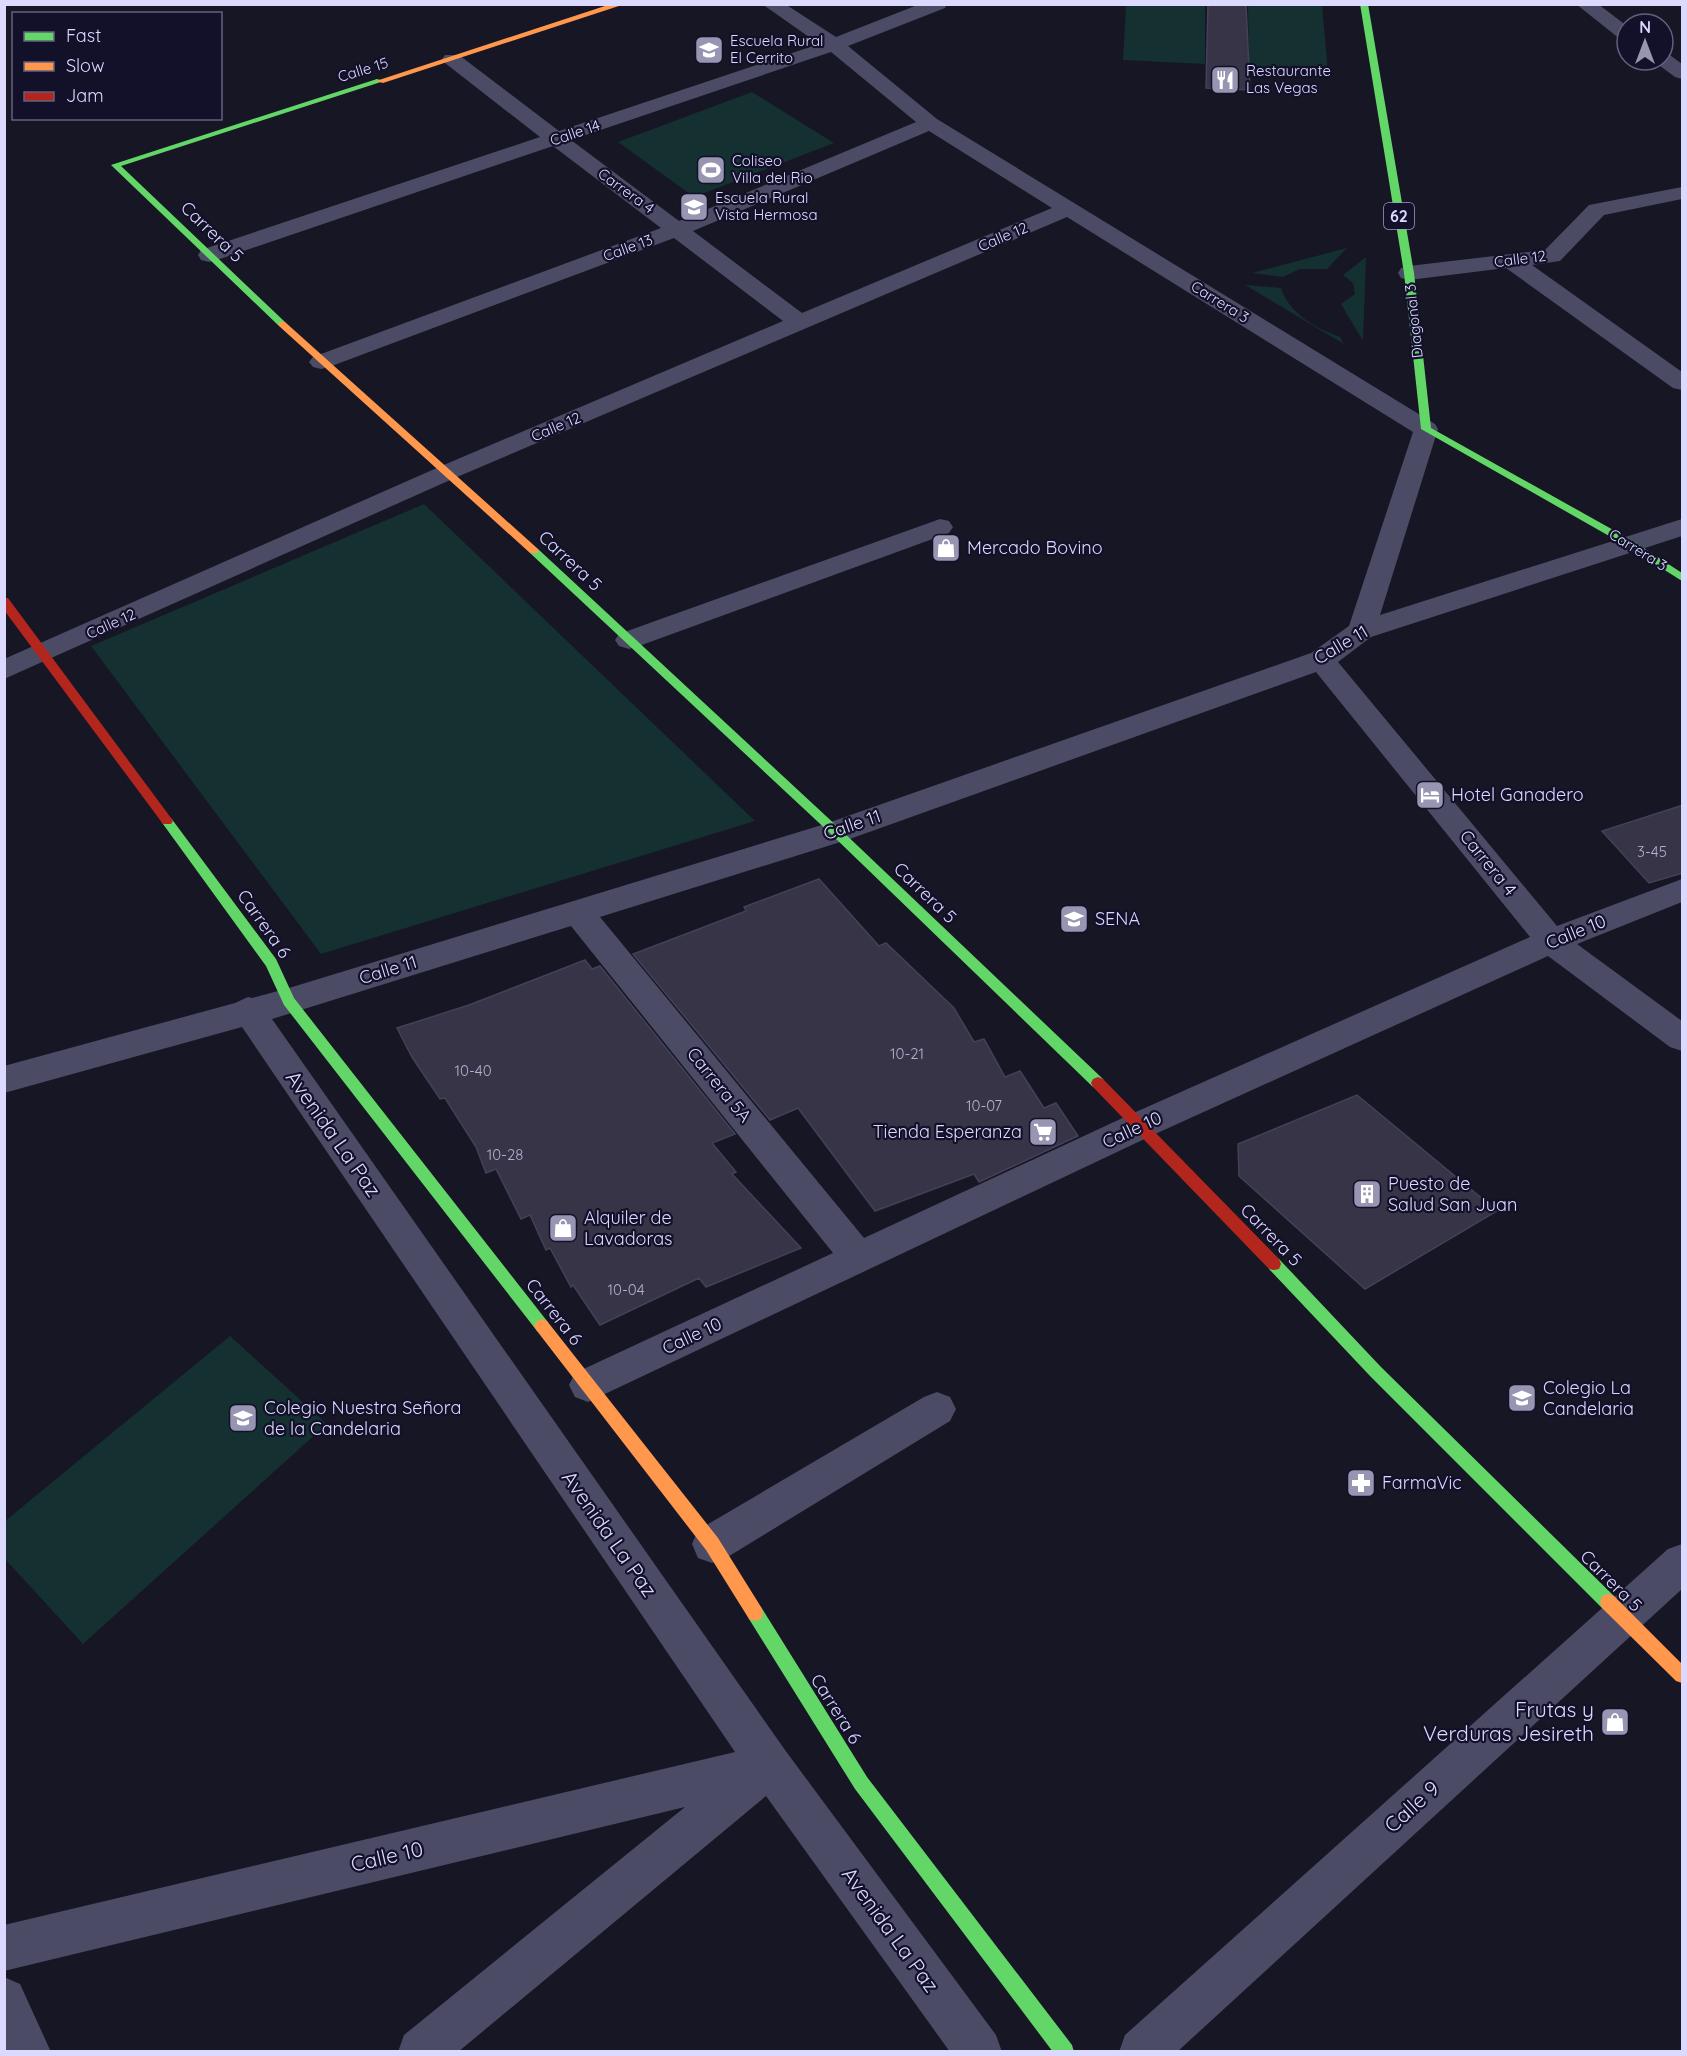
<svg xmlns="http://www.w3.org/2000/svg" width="1687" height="2056" font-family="Quicksand,sans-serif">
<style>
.green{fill:#143030}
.building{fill:#363446;stroke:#434158;stroke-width:1.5}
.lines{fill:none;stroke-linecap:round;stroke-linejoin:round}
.lane{fill:#4b4b65;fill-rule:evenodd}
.street{fill:#4b4b65;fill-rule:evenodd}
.fast{fill:#63d668;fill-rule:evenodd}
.slow{fill:#ff974d;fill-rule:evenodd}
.jam{fill:#b3261e;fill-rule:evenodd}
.labels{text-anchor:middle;stroke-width:4.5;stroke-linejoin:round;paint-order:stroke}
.far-poi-label{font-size:15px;fill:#dcd9ff;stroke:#13102a;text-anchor:start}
.far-street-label{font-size:15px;fill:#dcd9ff;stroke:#13102a}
.number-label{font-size:15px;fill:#b2b0d1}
.shield{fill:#13102a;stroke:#a09dbf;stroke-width:1.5}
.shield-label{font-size:16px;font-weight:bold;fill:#dcd9ff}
.street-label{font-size:18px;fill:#dcd9ff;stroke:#13102a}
.poi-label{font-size:18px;fill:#dcd9ff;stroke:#13102a;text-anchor:start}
.near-street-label{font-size:21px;fill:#dcd9ff;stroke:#13102a}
.near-poi-label{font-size:21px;fill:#dcd9ff;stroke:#13102a;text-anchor:end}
</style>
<rect width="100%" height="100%" fill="#171624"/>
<path class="green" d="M1126 5H1205V64L1123 60Z
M1248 5 1322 6 1328 72 1249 67Z
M752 92 834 143 694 197 618 142Z
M1347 248 1327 269H1300L1283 277 1252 273Z
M1366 257 1363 341 1341 304 1355 294 1353 283 1343 275Z
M1245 285 1281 288C1289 313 1315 328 1340 337L1344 344Z
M424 504 755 821 321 954 91 646Z
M230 1336 327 1424 83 1644 5 1559V1521Z"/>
<path class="building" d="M1208 4H1246L1250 90 1206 88Z
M1683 805V873L1649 883 1602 831Z
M819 879 879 946 886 943 954 1008 974 1042 984 1039 1005 1077 1020 1071 1044 1108 1056 1103 1078 1136 979 1182 974 1174 875 1211 798 1108 770 1120 633 954 746 911 744 907Z
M585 960 592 969 600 966 735 1134 712 1143 736 1172 732 1174 801 1248 706 1287 699 1278 600 1325 573 1285 571 1287 550 1248 546 1250 530 1215 521 1219 496 1169 486 1173 476 1147 445 1098 440 1099 412 1057 397 1028 469 1005Z
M1357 1095 1497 1211 1365 1289 1239 1176 1238 1144Z"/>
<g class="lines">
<path class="lane" d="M1682 187V199L1604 215 1560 261 1532 265 1682 372V390L1673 388 1506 268 1409 280 1401 278 1398 273 1401 268 1409 266 1545 250 1589 205Z
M940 519 949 521 953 527 949 533 639 646 629 649 619 646 615 640 619 634Z
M937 1392 950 1397 956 1409 950 1421 726 1558 712 1563 698 1558 692 1544 698 1530 924 1397Z"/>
<path class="street" d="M762 4H785L836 37 920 4H947L945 8 848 46 937 119 1435 424 1438 429 1380 615 1682 519V536L1371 637 1338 662 1557 926 1682 879V902L1577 944 1682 1021V1051L1670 1047 1548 956 1153 1135 588 1402 575 1397 569 1385 575 1373 833 1253 571 926 272 1019 785 1750 996 2035 1002 2052H950L766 1796 458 2052H398L404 2035 685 1807 4 1971V1925L735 1752 242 1027 4 1093V1066L235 1003 248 997 252 998 289 988 825 824 1311 653 1349 626 1413 432 1067 217 457 477 4 679V659L439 467 783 321 674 238 329 367 321 369 313 367 309 362 313 357 661 228 553 146 217 260 209 262 201 260 198 255 201 250 540 137 445 63 442 59 445 55H459L559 131 819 44ZM831 52 916 122 679 221 571 140ZM929 131 1052 208 802 313 693 231ZM1316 672 1530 937 1129 1115 864 1238 600 917 847 840Z
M1576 4H1598L1627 26V41L1620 39Z
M1663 53 1670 55 1682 64V79L1675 77 1656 63 1654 60H1663Z
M1682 1544V1589L1177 2052H1119L1125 2035 1668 1549Z
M4 1977 20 1984 51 2052H4Z"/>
<path class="fast" d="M1360 4H1368L1414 273 1431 428 1633 541 1682 573V581L1625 545 1421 429 1404 273Z
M377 79 384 81 121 166 285 322V326H279L111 165Z
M534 548 538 549 840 829 1103 1079 1105 1083 1103 1087H1093L832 835 530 553V549Z
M167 817 171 818 276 959 294 998 547 1321 550 1326 547 1331 542 1333 537 1331 284 1005 266 966 163 824 161 821Z
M1274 1258 1279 1259 1381 1367 1614 1596 1616 1602 1614 1608 1608 1610 1602 1608 1371 1377 1269 1269 1267 1264 1269 1259Z
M755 1605 761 1607 867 1777 1072 2045 1074 2052H1053L855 1789 749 1619 747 1613 749 1607Z"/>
<path class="slow" d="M611 4H625L383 83 376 81Z
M279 322H285L538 549V553H530L279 326Z
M542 1319 547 1321 718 1538 761 1607 763 1613 761 1619 755 1621 749 1619 706 1550 537 1331 534 1326 537 1321Z
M1608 1594 1614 1596 1682 1664V1683L1676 1681 1602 1608 1600 1602 1602 1596Z"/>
<path class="jam" d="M4 598H8L171 818 173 821 171 824H163L4 610Z
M1098 1077 1103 1079 1279 1259 1281 1264 1279 1269 1274 1270 1269 1269 1093 1087 1091 1083 1093 1079Z"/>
</g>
<defs>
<g id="school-square" transform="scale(1.5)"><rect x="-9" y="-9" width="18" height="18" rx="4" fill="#9795b2" stroke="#13102a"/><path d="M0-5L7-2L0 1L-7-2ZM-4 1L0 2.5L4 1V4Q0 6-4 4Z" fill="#fff"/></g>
<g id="restaurant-square" transform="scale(1.5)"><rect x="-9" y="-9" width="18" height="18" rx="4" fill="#9795b2" stroke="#13102a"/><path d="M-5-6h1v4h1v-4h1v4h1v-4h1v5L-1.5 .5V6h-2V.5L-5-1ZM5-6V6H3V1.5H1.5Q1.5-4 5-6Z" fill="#fff"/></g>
<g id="stadium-square" transform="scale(1.5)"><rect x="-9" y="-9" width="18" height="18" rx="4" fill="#9795b2" stroke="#13102a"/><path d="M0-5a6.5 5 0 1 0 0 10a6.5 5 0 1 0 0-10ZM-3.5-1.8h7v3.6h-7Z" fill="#fff"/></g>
<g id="shop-square" transform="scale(1.5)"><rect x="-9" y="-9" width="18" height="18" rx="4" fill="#9795b2" stroke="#13102a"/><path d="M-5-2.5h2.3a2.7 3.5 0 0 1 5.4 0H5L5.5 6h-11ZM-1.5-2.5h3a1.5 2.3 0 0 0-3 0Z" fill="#fff"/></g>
<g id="hotel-square" transform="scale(1.5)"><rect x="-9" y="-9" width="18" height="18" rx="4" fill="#9795b2" stroke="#13102a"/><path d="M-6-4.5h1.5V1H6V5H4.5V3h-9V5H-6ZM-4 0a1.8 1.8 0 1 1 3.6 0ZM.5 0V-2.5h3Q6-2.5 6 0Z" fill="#fff"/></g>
<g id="university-square" transform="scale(1.5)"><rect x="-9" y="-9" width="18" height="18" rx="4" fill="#9795b2" stroke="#13102a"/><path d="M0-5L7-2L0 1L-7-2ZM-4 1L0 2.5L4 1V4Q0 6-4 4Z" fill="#fff"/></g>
<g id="supermarket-square" transform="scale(1.5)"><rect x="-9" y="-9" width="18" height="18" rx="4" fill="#9795b2" stroke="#13102a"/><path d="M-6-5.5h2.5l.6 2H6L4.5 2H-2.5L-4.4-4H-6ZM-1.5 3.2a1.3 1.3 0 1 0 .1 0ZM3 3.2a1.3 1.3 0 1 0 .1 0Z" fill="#fff"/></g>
<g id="building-square" transform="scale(1.5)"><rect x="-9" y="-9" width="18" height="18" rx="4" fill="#9795b2" stroke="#13102a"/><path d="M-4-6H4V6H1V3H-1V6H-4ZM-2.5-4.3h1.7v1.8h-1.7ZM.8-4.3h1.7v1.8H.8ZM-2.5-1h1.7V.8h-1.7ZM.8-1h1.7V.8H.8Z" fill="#fff"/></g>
<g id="pharmacy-square" transform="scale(1.5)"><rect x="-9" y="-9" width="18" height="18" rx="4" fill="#9795b2" stroke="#13102a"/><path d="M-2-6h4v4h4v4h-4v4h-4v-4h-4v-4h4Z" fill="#fff"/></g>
</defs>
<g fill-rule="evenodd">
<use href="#school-square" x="709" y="50"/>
<use href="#restaurant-square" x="1225" y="80"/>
<use href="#stadium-square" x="711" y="170"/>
<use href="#school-square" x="694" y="207"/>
<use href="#shop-square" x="946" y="548"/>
<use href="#hotel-square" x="1430" y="795"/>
<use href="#university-square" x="1074" y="919"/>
<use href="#supermarket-square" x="1043" y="1132"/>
<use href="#building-square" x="1367" y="1194"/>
<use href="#shop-square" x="563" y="1228"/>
<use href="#school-square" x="1522" y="1398"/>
<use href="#school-square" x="243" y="1418"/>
<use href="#pharmacy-square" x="1361" y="1483"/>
<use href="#shop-square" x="1615" y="1722"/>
</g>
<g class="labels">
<g class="far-poi-label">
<text x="730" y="46">Escuela Rural<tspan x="730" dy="17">El Cerrito</tspan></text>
<text x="1246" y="76">Restaurante<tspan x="1246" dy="17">Las Vegas</tspan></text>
<text x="732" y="166">Coliseo<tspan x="732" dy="17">Villa del Rio</tspan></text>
<text x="715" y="203">Escuela Rural<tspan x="715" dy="17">Vista Hermosa</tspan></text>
</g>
<g class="far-street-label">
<text transform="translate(363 70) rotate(-17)" y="5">Calle 15</text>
<text transform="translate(575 133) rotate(-19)" y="5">Calle 14</text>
<text transform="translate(626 191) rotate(36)" y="5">Carrera 4</text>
<text transform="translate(1003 237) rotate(-23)" y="5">Calle 12</text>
<text transform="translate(628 248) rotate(-20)" y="5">Calle 13</text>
<text transform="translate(1520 259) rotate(-7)" y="5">Calle 12</text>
<text transform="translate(1220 302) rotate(32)" y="5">Carrera 3</text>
<text transform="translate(1414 321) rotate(-96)" y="5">Diagonal 3</text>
<text transform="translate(556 427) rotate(-23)" y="5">Calle 12</text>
<text transform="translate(1638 550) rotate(32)" y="5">Carrera 3</text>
<text transform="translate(111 624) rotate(-24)" y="5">Calle 12</text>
</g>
<g class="number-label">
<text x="1652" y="857">3-45</text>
<text x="907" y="1059">10-21</text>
<text x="473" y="1076">10-40</text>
<text x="984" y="1111">10-07</text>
<text x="505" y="1160">10-28</text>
<text x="626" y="1295">10-04</text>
</g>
<rect class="shield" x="1384" y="203" width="30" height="26" rx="4.5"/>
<g class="shield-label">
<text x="1399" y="222">62</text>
</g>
<g class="street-label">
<text transform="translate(212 232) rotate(44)" y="6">Carrera 5</text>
<text transform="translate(570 561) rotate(43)" y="6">Carrera 5</text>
<text transform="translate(1341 645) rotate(-30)" y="6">Calle 11</text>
<text transform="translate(852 825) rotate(-19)" y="6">Calle 11</text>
<text transform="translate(1488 863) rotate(51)" y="6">Carrera 4</text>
<text transform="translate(925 893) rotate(44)" y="6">Carrera 5</text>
<text transform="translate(264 924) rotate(55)" y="6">Carrera 6</text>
<text transform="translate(1576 932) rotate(-22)" y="6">Calle 10</text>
<text transform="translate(388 970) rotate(-17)" y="6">Calle 11</text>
<text transform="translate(719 1085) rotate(51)" y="6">Carrera 5A</text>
<text transform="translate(1132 1130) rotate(-25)" y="6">Calle 10</text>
<text transform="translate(1271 1235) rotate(46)" y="6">Carrera 5</text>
<text transform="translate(554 1312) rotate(52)" y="6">Carrera 6</text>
<text transform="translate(692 1336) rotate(-25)" y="6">Calle 10</text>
<text transform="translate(1611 1581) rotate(45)" y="6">Carrera 5</text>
<text transform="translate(836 1709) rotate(58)" y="6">Carrera 6</text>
</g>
<g class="poi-label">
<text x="967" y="554">Mercado Bovino</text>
<text x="1451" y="801">Hotel Ganadero</text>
<text x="1095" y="925">SENA</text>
<text x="1022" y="1138" text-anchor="end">Tienda Esperanza</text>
<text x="1388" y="1190">Puesto de<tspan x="1388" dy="21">Salud San Juan</tspan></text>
<text x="584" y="1224">Alquiler de<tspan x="584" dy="21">Lavadoras</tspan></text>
<text x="1543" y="1394">Colegio La<tspan x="1543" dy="21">Candelaria</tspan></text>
<text x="264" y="1414">Colegio Nuestra Señora<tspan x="264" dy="21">de la Candelaria</tspan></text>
<text x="1382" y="1489">FarmaVic</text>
</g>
<g class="near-street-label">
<text transform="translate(333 1134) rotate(55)" y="7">Avenida La Paz</text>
<text transform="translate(609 1534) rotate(55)" y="7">Avenida La Paz</text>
<text transform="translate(1412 1807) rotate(-42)" y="7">Calle 9</text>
<text transform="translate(387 1857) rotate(-13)" y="7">Calle 10</text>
<text transform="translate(890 1930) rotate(54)" y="7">Avenida La Paz</text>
</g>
<g class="near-poi-label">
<text x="1594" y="1717">Frutas y<tspan x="1594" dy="24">Verduras Jesireth</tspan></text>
</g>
</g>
<rect width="1687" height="2056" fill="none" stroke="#dcd9ff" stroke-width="12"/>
<rect x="12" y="12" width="210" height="108" fill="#13102a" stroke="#63607f" stroke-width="1.5"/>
<rect x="24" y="32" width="30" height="9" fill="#63d668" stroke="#63607f" stroke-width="1.5"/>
<text x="66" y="42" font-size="18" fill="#dcd9ff">Fast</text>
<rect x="24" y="62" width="30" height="9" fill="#ff974d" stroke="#63607f" stroke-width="1.5"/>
<text x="66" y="72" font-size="18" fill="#dcd9ff">Slow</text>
<rect x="24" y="92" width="30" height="9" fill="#b3261e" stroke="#63607f" stroke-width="1.5"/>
<text x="66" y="102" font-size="18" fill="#dcd9ff">Jam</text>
<g transform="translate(1645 42)"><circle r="28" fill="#13102a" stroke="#63607f" stroke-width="1.5"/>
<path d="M0-4.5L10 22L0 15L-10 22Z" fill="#9795b2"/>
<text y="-9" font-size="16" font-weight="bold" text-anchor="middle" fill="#dcd9ff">N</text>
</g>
</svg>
